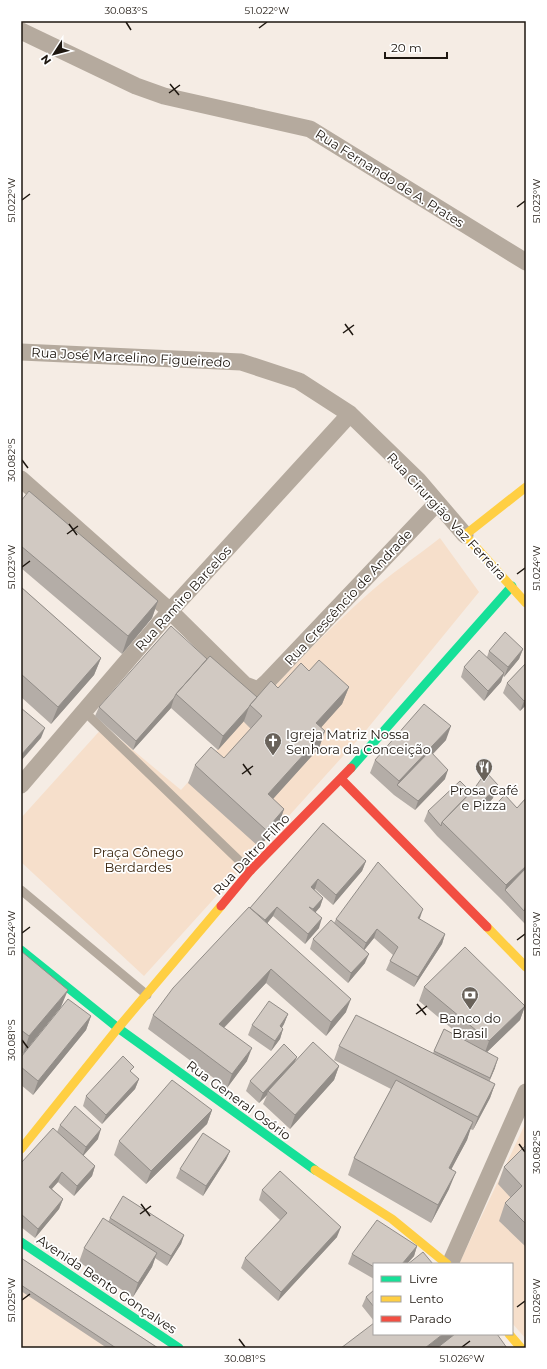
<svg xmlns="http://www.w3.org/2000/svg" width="547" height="1369" font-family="Montserrat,sans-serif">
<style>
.built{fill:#f8e5d4}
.green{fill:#f6dfcb}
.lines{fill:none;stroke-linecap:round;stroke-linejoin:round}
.lane{stroke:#b5aa9e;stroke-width:9}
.street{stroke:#b5aa9e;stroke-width:17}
.fast{stroke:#16e098;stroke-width:9}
.slow{stroke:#ffcf43;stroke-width:9}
.jam{stroke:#f24e42;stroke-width:9}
.wall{fill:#b4ada7}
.shaded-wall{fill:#928d88}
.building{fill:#d1c9c2;stroke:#928d88}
.ticks{fill:none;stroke:#1e1710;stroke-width:1.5}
.labels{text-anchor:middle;stroke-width:3.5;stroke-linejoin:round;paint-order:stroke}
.street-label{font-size:13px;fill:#1e1710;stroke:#fff}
.poi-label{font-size:13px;fill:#1e1710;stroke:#fff}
.park-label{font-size:13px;fill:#3c2710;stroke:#fff}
.neatline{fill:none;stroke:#1e1710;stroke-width:1.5}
.ticks-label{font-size:10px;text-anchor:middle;fill:#1e1710}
</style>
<rect width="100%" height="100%" fill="#f5ece4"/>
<path class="built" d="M21 1264 148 1348H21Z"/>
<path class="green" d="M440 538 479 592 363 734 144 976 21 862V818L104 726 181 790C241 723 301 654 368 594 390 574 416 557 440 538Z
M526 1122V1339L512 1323V1264H459Z"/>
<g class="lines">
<path class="lane" d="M84 711 250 871
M21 890 147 995"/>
<path class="street" d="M21 31 136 86 164 96 310 129 526 262
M21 352 241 362 299 381 350 414 418 480 465 535
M21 479 170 611 245 685 258 690 266 683 437 503
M21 785 170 611 350 414
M450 1264 526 1092"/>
<path class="fast" d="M351 768 512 586
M21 950 118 1028 315 1170
M21 1242 179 1348"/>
<path class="slow" d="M526 487 465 535 526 603
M487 927 526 967
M21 1149 118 1028 221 906
M315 1170 392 1219 447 1264
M509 1334 521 1348"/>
<path class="jam" d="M341 779 487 927
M221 906 250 871 351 768"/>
</g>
<path class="wall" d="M21 501 158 601 152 618 122 654 21 568Z
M21 587 101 658 94 675 51 724 21 697Z
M523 649 519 659 504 677 503 676 501 682 484 701 461 677 464 667 487 657 489 651Z
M207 659 257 697 278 688 309 671 349 687 342 704 321 727 325 731 319 748 273 799 284 809 278 826 259 847 188 783 195 765 224 758 251 729 244 722V721L218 750 171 708 133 750 95 716 99 707Z
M526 663V705L520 711 503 693 507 683Z
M446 740 433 754 445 779 415 810 394 795 370 773 375 760Z
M471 792 493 798 488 804 492 808H517L526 798V925L501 899 437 836 424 821 428 811Z
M323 823 366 861 362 871 333 905 315 889H314L323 898 320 907 315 912 319 928 305 944 273 916 267 923 346 1012 326 1036 266 983 224 1028 247 1061 227 1088 148 1029 153 1015 250 908Z
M336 919 445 934 442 944 414 987 386 970 390 961 393 955 374 938 364 950 365 963 348 983 310 949 313 939 334 923Z
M21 951 61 1007 23 1054 21 1052Z
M424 987 525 1006 520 1020 487 1052 495 1068 489 1081 495 1084 490 1098 473 1130 470 1129 467 1140 451 1169 449 1189 431 1223 348 1175 354 1158 391 1089 334 1060 339 1046 433 1053 444 1029 468 1042 419 1001Z
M288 1014 284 1024 282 1028 283 1029 280 1039 271 1051 248 1035 252 1025Z
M91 1016 86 1030 33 1095 21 1085V1057Z
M295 1062 339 1066 334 1080 290 1129 263 1104 267 1095 259 1103 246 1091 250 1081Z
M132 1073 139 1079 135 1089 102 1124 83 1106 86 1096Z
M212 1110 207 1124 146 1184 114 1155 119 1141Z
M60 1125 98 1139 83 1156 95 1166 92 1176 74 1196 58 1182 52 1189 63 1199 59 1209 35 1238 21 1227V1163L57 1132Z
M526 1145V1247L499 1221 505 1203 511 1198 498 1184 504 1167Z
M230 1151 226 1160 203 1196 176 1178 180 1169Z
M262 1190 337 1237 278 1301 241 1268 245 1258 280 1220 259 1200Z
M110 1218 184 1235 181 1244 167 1266 155 1258 152 1267 133 1297 79 1262 84 1248 108 1222Z
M417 1246 414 1256 407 1264H374V1279L348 1264 352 1254Z
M21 1258 158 1348H107L21 1291Z
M374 1290V1321L362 1306 366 1297Z"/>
<path class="shaded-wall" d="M158 601 152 618 122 654 128 636Z
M523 649 519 659 504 677 508 667Z
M101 658 94 675 51 724 58 707Z
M504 673 501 682 484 701 488 691Z
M349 687 342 704 310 740 316 723Z
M174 698 171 708 133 750 136 741Z
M526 699V705L520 711 524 701Z
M249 707 244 721 218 750 223 736Z
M451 726 446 740 400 788 397 785 399 781Z
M45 728 41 738 21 761V755Z
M325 731 319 748 262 811 268 794Z
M448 770 445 779 415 810 418 801Z
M498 785 493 798 479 814 484 800Z
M284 809 278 826 259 847 266 830Z
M366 861 362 871 333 905 336 895Z
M526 866V874L505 890 506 885Z
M318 879 315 889 308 897 311 887Z
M323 898 320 907 310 919 313 909Z
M277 907 273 916 262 930 265 920Z
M423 909 420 918 414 927 418 918Z
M322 918 319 928 305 944 308 934Z
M377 929 374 938 362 953 366 943Z
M445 934 442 944 414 987 418 977Z
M369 954 365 963 348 983 351 973Z
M271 969 266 983 214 1038 219 1024Z
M68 990 61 1007 23 1054 29 1036Z
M351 999 346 1012 326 1036 331 1022Z
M525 1006 520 1020 484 1055 489 1041Z
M288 1014 284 1024 276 1036 280 1026Z
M91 1016 86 1030 33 1095 38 1081Z
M283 1029 280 1039 271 1051 275 1041Z
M252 1048 247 1061 227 1088 232 1074Z
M297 1057 293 1066 268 1091 267 1095 259 1103 263 1093Z
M498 1058 495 1068 487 1087 490 1078Z
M339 1066 334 1080 290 1129 295 1115Z
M139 1079 135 1089 102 1124 106 1115Z
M495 1084 490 1098 473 1130 478 1117Z
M212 1110 207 1124 146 1184 151 1171Z
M473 1122 467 1140 443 1185 449 1168Z
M101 1129 98 1139 82 1157 86 1147Z
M230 1151 226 1160 203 1196 206 1186Z
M95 1166 92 1176 74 1196 77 1186Z
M62 1172 58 1182 45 1196 49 1187Z
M456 1172 449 1189 431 1223 438 1205Z
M63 1199 59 1209 35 1238 38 1229Z
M341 1227 337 1237 278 1301 281 1292Z
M184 1235 181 1244 167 1266 171 1256Z
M417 1246 414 1256 407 1264H402Z
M157 1253 152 1267 133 1297 138 1283Z
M443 1334H460L441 1348H425Z"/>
<path class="building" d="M29 491 158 601 128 636 21 546V501Z
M21 587 101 658 58 707 21 674Z
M171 626 207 659 176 694 174 698 136 741 99 707Z
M505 632 523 649 508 667 489 651Z
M479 650 504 673 488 691 464 667Z
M210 656 257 697 250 705 249 707 223 736 176 694Z
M319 660 349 687 316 723 325 731 268 794 284 809 266 830 195 765 211 747 224 758 262 716 250 705 271 681 278 688 301 663 309 671Z
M526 663V699L524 701 507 683Z
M424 704 451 726 399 781 375 760Z
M21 708 45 728 21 755Z
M430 751 448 770 418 801 397 785Z
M486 772 498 785 484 800 492 808 505 795 517 808 526 798V866L506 885 442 822 474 789Z
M460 781 471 792 442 822 441 826 428 811Z
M323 823 366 861 336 895 318 879 311 887 323 898 313 909 309 907 322 918 308 934 277 907 265 920 250 908Z
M378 862 423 909 418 918 445 934 418 977 390 961 398 947 377 929 366 943 336 919Z
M526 868V906L524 911 505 890Z
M249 907 351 999 331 1022 271 969 219 1024 252 1048 232 1074 153 1015 173 988Z
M331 920 369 954 351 973 313 939Z
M465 947 525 1006 489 1041 424 987Z
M21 951 68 990 29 1036 21 1030Z
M68 999 91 1016 38 1081 21 1067V1057Z
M269 1001 288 1014 280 1026 283 1029 275 1041 252 1025Z
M356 1015 495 1084 478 1117 339 1046Z
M444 1029 498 1058 490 1078 434 1051Z
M313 1042 339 1066 295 1115 268 1091Z
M284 1044 297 1057 263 1093 250 1081Z
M123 1056 134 1067 130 1071 139 1079 106 1115 86 1096Z
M172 1080 212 1110 151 1171 119 1141Z
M396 1080 473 1122 449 1168 456 1172 438 1205 354 1158Z
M75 1106 101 1129 86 1147 60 1125Z
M53 1128 95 1166 77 1186 62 1172 49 1187 63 1199 38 1229 21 1214V1163Z
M203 1133 230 1151 206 1186 180 1169Z
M526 1145V1224L505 1203 522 1186 504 1167Z
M280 1171 341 1227 281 1292 245 1258 287 1213 262 1190Z
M123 1196 184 1235 171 1256 110 1218Z
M103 1218 157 1253 138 1283 84 1248Z
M377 1220 417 1246 402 1264H374V1267L352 1254Z
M423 1252 433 1264H408Z
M21 1258 158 1348H116L21 1285Z
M374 1290V1307L366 1297Z
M374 1323V1334H443L425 1348H341Z
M455 1334H497L507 1348H437Z"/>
<path class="ticks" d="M126 22 131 30M259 28 267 22M170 84 179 95M169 93 180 85M22 200 30 194M517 207 525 201M345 324 353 335M343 333 354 325M22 460 28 468M69 524 77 535M67 534 78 526M22 567 30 561M517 574 525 568M243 764 251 775M242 774 253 766M22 933 30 927M517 940 525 934M417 1004 426 1015M416 1014 427 1006M22 1040 28 1048M519 1144 525 1152M141 1204 150 1216M140 1214 151 1206M22 1300 30 1294M517 1307 525 1301M239 1339 245 1347M462 1347 470 1341"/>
<defs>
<g id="church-pin" transform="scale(0.9)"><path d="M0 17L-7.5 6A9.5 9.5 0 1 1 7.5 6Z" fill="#69625a" stroke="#fff"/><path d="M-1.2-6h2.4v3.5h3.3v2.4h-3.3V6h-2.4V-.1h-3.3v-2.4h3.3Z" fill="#fff"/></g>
<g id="restaurant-pin" transform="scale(0.9)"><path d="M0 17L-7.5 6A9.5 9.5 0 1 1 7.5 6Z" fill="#69625a" stroke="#fff"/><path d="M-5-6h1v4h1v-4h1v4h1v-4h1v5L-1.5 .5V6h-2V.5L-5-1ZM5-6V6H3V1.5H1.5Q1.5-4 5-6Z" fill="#fff"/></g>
<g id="bank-pin" transform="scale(0.9)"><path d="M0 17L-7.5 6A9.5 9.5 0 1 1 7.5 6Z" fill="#69625a" stroke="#fff"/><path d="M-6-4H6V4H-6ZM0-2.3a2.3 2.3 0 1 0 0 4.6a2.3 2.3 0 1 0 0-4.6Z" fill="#fff"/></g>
</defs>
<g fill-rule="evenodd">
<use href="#church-pin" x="273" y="741"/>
<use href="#restaurant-pin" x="484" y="767"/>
<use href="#bank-pin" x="470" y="995"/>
</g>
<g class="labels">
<g class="street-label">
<text transform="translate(390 178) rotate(32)" y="5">Rua Fernando de A. Prates</text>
<text transform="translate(131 357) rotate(3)" y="5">Rua José Marcelino Figueiredo</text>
<text transform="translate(447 516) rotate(47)" y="5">Rua Cirurgião Vaz Ferreira</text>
<text transform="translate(348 597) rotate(-47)" y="5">Rua Crescêncio de Andrade</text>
<text transform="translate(183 598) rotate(-48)" y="5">Rua Ramiro Barcelos</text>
<text transform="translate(251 854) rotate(-47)" y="5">Rua Daltro Filho</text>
<text transform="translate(239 1100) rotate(36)" y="5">Rua General Osório</text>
<text transform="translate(107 1284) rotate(34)" y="5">Avenida Bento Gonçalves</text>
</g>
<g class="poi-label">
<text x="286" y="739" text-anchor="start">Igreja Matriz Nossa<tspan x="286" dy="15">Senhora da Conceição</tspan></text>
<text x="484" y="795">Prosa Café<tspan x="484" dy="15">e Pizza</tspan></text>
<text x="470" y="1023">Banco do<tspan x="470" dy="15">Brasil</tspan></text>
</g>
<g class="park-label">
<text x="138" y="857">Praça Cônego<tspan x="138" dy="15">Berdardes</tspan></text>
</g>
</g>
<rect width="547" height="1369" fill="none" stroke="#ffffff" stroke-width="44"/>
<rect x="373" y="1263" width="140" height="72" fill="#ffffff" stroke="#a5a29f"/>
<rect x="381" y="1276" width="20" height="6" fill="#16e098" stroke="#a5a29f"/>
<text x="409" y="1283" font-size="12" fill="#1e1710">Livre</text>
<rect x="381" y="1296" width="20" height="6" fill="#ffcf43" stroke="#a5a29f"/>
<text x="409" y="1303" font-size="12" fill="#1e1710">Lento</text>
<rect x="381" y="1316" width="20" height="6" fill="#f24e42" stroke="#a5a29f"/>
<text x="409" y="1323" font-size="12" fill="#1e1710">Parado</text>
<g transform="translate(54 54) rotate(234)" stroke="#ffffff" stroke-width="3" paint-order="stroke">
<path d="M0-3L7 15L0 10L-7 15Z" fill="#1e1710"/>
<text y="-6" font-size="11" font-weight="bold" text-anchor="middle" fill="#1e1710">N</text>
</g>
<path d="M385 52v6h62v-6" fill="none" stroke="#1e1710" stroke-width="2"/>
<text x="391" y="52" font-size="12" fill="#1e1710" stroke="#ffffff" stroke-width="3" paint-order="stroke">20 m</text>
<rect x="22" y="22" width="503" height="1325" class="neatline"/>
<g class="ticks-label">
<text x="126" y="14">30.083°S</text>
<text x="267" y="14">51.022°W</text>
<text transform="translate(11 200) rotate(-90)" y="4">51.022°W</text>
<text transform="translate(536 201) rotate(-90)" y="4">51.023°W</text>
<text transform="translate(11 460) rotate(-90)" y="4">30.082°S</text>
<text transform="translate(11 567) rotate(-90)" y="4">51.023°W</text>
<text transform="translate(536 568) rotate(-90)" y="4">51.024°W</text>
<text transform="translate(11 933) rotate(-90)" y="4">51.024°W</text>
<text transform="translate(536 934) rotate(-90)" y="4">51.025°W</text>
<text transform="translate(11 1040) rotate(-90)" y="4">30.081°S</text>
<text transform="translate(536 1152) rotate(-90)" y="4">30.082°S</text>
<text transform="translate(11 1300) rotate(-90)" y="4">51.025°W</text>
<text transform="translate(536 1301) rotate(-90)" y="4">51.026°W</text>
<text x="245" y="1362">30.081°S</text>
<text x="462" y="1362">51.026°W</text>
</g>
</svg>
